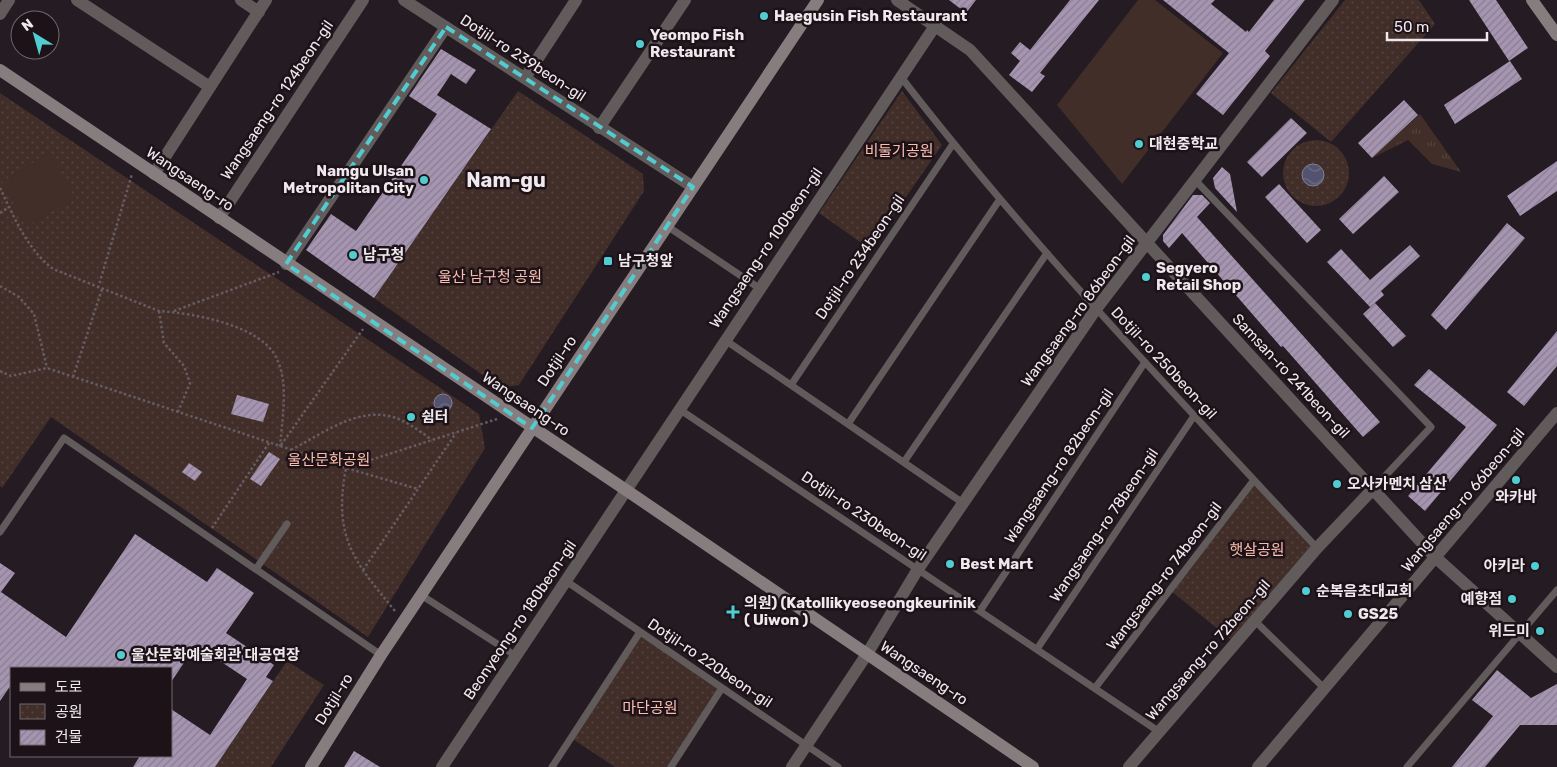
<svg xmlns="http://www.w3.org/2000/svg" width="1557" height="767" font-family="Rubik,'Noto Sans KR',sans-serif">
<style>
.grass{fill:url(#grass-tufts)}
.park{fill:url(#park-dots)}
.pitch{fill:#412e29}
.water{fill:url(#water-waves);stroke:#828095}
.building{fill:url(#building-hatch)}
.lines{fill:none;stroke-linecap:round;stroke-linejoin:round}
.path{stroke:#655c62;stroke-width:2.5;stroke-dasharray:2.5 2.5;stroke-linecap:butt}
.lane{stroke:#615b5c;stroke-width:7}
.street{stroke:#615b5c;stroke-width:12}
.secondary{stroke:#877d7e;stroke-width:12}
.marked{fill:none;stroke:#51ccd1;stroke-width:4;stroke-dasharray:10 6;stroke-linejoin:round}
.poi-dot{fill:#51ccd1;stroke:#1c1218;stroke-width:2}
.labels{text-anchor:middle;stroke-width:5;stroke-linejoin:round;paint-order:stroke}
.poi-label{font-size:15px;font-weight:bold;fill:#efe8ed;stroke:#1c1218;text-anchor:start}
.street-label{font-size:15px;fill:#efe8ed;stroke:#1c1218}
.park-label{font-size:15px;fill:#fbbeac;stroke:#1c1218}
.district-label{font-size:20px;font-weight:bold;fill:#efe8ed;stroke:#1c1218}
</style>
<defs>
<pattern id="grass-tufts" width="24" height="20" patternUnits="userSpaceOnUse" patternTransform="scale(1.25)"><rect width="24" height="20" fill="#412e29"/><path d="M3 7l-1-3M5 7V3M7 7l1-3M15 17l-1-3M17 17v-4M19 17l1-3" fill="none" stroke="#54423e"/></pattern>
<pattern id="park-dots" width="8" height="8" patternUnits="userSpaceOnUse" patternTransform="scale(1.25)"><rect width="8" height="8" fill="#412e29"/><path d="M2 2h.1M6 6h.1" fill="none" stroke="#54423e" stroke-width="1.8" stroke-linecap="round"/></pattern>
<pattern id="water-waves" width="16" height="10" patternUnits="userSpaceOnUse" patternTransform="scale(1.25)"><rect width="16" height="10" fill="#53536f"/><path d="M0 5q4-4 8 0t8 0" fill="none" stroke="#6c6c84"/></pattern>
<pattern id="building-hatch" width="6" height="6" patternUnits="userSpaceOnUse" patternTransform="scale(1.25)"><rect width="6" height="6" fill="#a695b1"/><path d="M-1 1l2-2M0 6l6-6M5 7l2-2" fill="none" stroke="#8a7d91"/></pattern>
</defs>
<rect width="100%" height="100%" fill="#251b22"/>
<path class="grass" d="M1420 114 1461 172 1432 164 1408 140 1372 158Z"/>
<path class="park" d="M1345 0H1419L1435 24 1331 142 1271 93Z
M518 91 643 174 644 191 519 385 501 388 374 298Z
M902 91 942 145 870 249 819 213Z
M0 93 479 414 485 448 368 637 51 417 2 488 0 486Z
M1283 173a33 33 0 1 1 66 0a33 33 0 1 1-66 0Z
M1254 480 1317 548 1235 643 1170 590Z
M640 632 722 688 671 767H615L571 738Z
M287 661 324 685 271 767H215Z"/>
<path class="pitch" d="M1138 0H1155L1223 53 1122 184 1057 105Z
M50 152 75 198 26 227 2 182Z"/>
<path class="water" d="M1302 175a11 11 0 1 1 22 0a11 11 0 1 1-22 0Z
M434 403a9 9 0 1 1 18 0a9 9 0 1 1-18 0Z"/>
<path class="building" d="M949 0H976L966 13Z
M1070 0H1099L1040 73 1045 76 1032 92 1009 75 1020 61 1011 53 1020 42 1030 50Z
M1163 0H1215L1211 4 1246 32 1247 30 1249 32 1274 0H1305L1265 51 1270 56 1223 115 1196 94 1229 53Z
M1469 0H1496L1528 48 1509 61Z
M441 49 476 70 466 84 451 74 437 95 491 129 374 298 306 250 331 214 356 231 437 114 409 96Z
M1510 61 1522 79 1455 124 1444 105Z
M1404 100 1418 115 1372 158 1358 143Z
M1291 118 1307 133 1262 177 1247 162Z
M1557 161V191L1520 216 1507 196Z
M1222 167 1230 174 1237 212 1215 188 1213 178Z
M1384 176 1399 192 1353 234 1339 219Z
M1279 184 1321 230 1307 243 1265 197Z
M1193 195H1202L1210 203 1197 217 1380 422 1363 437 1283 346 1281 347 1182 233 1169 248 1163 241V235Z
M1507 223 1525 238 1446 330 1431 315Z
M1410 245 1420 256 1381 291 1384 295 1370 307 1327 262 1341 249 1370 280Z
M1375 303 1406 336 1393 347 1363 314Z
M1557 331V366L1524 406 1507 392Z
M1429 369 1497 425 1425 511 1408 496 1466 427 1414 385Z
M237 395 269 404 263 422 231 414Z
M269 452 280 459 261 486 250 479Z
M189 463 202 472 195 481 182 472Z
M135 534 207 582 217 568 254 593 226 633 274 665 266 677 273 681 215 767H133L140 756H171V709L210 735 247 679 196 645 171 682V668H11V685L0 701V563L15 573 1 592 66 637Z
M1497 670 1531 698 1557 684V725H1520L1485 767H1452L1493 716 1472 700Z
M354 751 380 767H344Z"/>
<g class="lines">
<path class="path" d="M0 188C14 217 27 249 53 269L159 311C192 313 262 325 277 359 289 385 282 419 280 447
M0 213 9 207
M0 286 19 297 34 314 47 368
M98 288 132 174
M159 311 164 343 184 366 190 383 178 412
M174 311 279 272
M0 371 11 376 47 368 346 468 418 489
M73 377 102 289
M281 445 363 329
M291 450C322 434 359 405 396 418 409 423 421 432 432 440
M212 528 269 443
M363 570 456 433
M395 611C353 560 333 537 346 468L497 419"/>
<path class="lane" d="M901 77C1029 243 1175 394 1317 548
M1195 180 1431 427 1373 489
M667 226 759 288
M725 340 963 503
M791 385 953 144
M679 409 1158 731
M848 424 1000 199
M904 462 1047 253
M0 532 64 438 381 655
M256 569 287 524
M566 581 838 767
M421 595 516 656
M980 611 1145 362
M1255 621 1324 688
M1037 649 1194 416
M1095 688 1254 480
M552 767 640 632
M671 767 722 688
M1407 767 1557 590"/>
<path class="street" d="M77 0 210 87
M241 0 259 12
M404 0 693 187
M897 0 970 50 1434 556 1557 667
M0 14 9 0
M525 78 576 0
M599 128 685 0
M154 174 266 0
M219 218 363 0
M286 264 446 27
M442 767 935 26
M792 767 867 654 918 569 1096 309 1333 0
M1129 767 1317 548 1373 489
M1258 767 1557 413"/>
<path class="secondary" d="M1532 0 1557 35
M0 70 626 490 1033 767
M311 767 381 655 818 0"/>
</g>
<path class="marked" d="M446 27 693 187 532 428 286 264Z"/>
<g class="poi-dot">
<circle cx="764" cy="16" r="5"/>
<circle cx="640" cy="44" r="5"/>
<circle cx="1139" cy="144" r="5"/>
<circle cx="424" cy="180" r="5"/>
<circle cx="353" cy="255" r="5"/>
<rect x="603" y="256" width="10" height="10" rx="2.5"/>
<circle cx="1146" cy="277" r="5"/>
<circle cx="411" cy="417" r="5"/>
<circle cx="1516" cy="480" r="5"/>
<circle cx="1337" cy="484" r="5"/>
<circle cx="950" cy="564" r="5"/>
<circle cx="1535" cy="566" r="5"/>
<circle cx="1306" cy="591" r="5"/>
<circle cx="1512" cy="599" r="5"/>
<path d="M730.5 604.5h5v5h5v5h-5v5h-5v-5h-5v-5h5z"/>
<circle cx="1348" cy="614" r="5"/>
<circle cx="1540" cy="631" r="5"/>
<circle cx="121" cy="655" r="5"/>
</g>
<g class="labels">
<g class="poi-label">
<text x="774" y="21">Haegusin Fish Restaurant</text>
<text x="650" y="40">Yeompo Fish<tspan x="650" dy="17">Restaurant</tspan></text>
<text x="1149" y="149">대현중학교</text>
<text x="414" y="176" text-anchor="end">Namgu Ulsan<tspan x="414" dy="17">Metropolitan City</tspan></text>
<text x="363" y="260">남구청</text>
<text x="618" y="266">남구청앞</text>
<text x="1156" y="273">Segyero<tspan x="1156" dy="17">Retail Shop</tspan></text>
<text x="421" y="422">쉼터</text>
<text x="1347" y="489">오사카멘치 삼산</text>
<text x="1516" y="502" text-anchor="middle">와카바</text>
<text x="960" y="569">Best Mart</text>
<text x="1525" y="571" text-anchor="end">아키라</text>
<text x="1316" y="596">순복음초대교회</text>
<text x="1502" y="604" text-anchor="end">예향점</text>
<text x="744" y="608">의원) (Katollikyeoseongkeurinik<tspan x="744" dy="17">( Uiwon )</tspan></text>
<text x="1358" y="619">GS25</text>
<text x="1530" y="636" text-anchor="end">위드미</text>
<text x="131" y="660">울산문화예술회관 대공연장</text>
</g>
<g class="street-label">
<text transform="translate(523 58) rotate(33)" y="5">Dotjil-ro 239beon-gil</text>
<text transform="translate(277 100) rotate(-56)" y="5">Wangsaeng-ro 124beon-gil</text>
<text transform="translate(190 179) rotate(34)" y="5">Wangsaeng-ro</text>
<text transform="translate(766 248) rotate(-56)" y="5">Wangsaeng-ro 100beon-gil</text>
<text transform="translate(860 257) rotate(-56)" y="5">Dotjil-ro 234beon-gil</text>
<text transform="translate(1078 311) rotate(-54)" y="5">Wangsaeng-ro 86beon-gil</text>
<text transform="translate(557 361) rotate(-56)" y="5">Dotjil-ro</text>
<text transform="translate(1164 363) rotate(47)" y="5">Dotjil-ro 250beon-gil</text>
<text transform="translate(1291 376) rotate(47)" y="5">Samsan-ro 241beon-gil</text>
<text transform="translate(526 404) rotate(34)" y="5">Wangsaeng-ro</text>
<text transform="translate(1059 466) rotate(-56)" y="5">Wangsaeng-ro 82beon-gil</text>
<text transform="translate(1463 500) rotate(-50)" y="5">Wangsaeng-ro 66beon-gil</text>
<text transform="translate(864 516) rotate(34)" y="5">Dotjil-ro 230beon-gil</text>
<text transform="translate(1104 525) rotate(-56)" y="5">Wangsaeng-ro 78beon-gil</text>
<text transform="translate(1164 576) rotate(-53)" y="5">Wangsaeng-ro 74beon-gil</text>
<text transform="translate(520 620) rotate(-56)" y="5">Beonyeong-ro 180beon-gil</text>
<text transform="translate(1208 650) rotate(-49)" y="5">Wangsaeng-ro 72beon-gil</text>
<text transform="translate(710 663) rotate(34)" y="5">Dotjil-ro 220beon-gil</text>
<text transform="translate(924 673) rotate(34)" y="5">Wangsaeng-ro</text>
<text transform="translate(334 699) rotate(-58)" y="5">Dotjil-ro</text>
</g>
<g class="park-label">
<text x="899" y="156">비둘기공원</text>
<text x="490" y="282">울산 남구청 공원</text>
<text x="329" y="465">울산문화공원</text>
<text x="1257" y="555">햇살공원</text>
<text x="650" y="713">마단공원</text>
</g>
<g class="district-label">
<text x="506" y="187">Nam-gu</text>
</g>
</g>
<rect x="10" y="667" width="162" height="90" fill="#1c1218" stroke="#70686d"/>
<rect x="20" y="683" width="25" height="8" fill="#877d7e" stroke="#70686d"/>
<text x="55" y="692" font-size="15" fill="#efe8ed">도로</text>
<rect x="20" y="704" width="25" height="15" fill="url(#park-dots)" stroke="#70686d"/>
<text x="55" y="717" font-size="15" fill="#efe8ed">공원</text>
<rect x="20" y="730" width="25" height="15" fill="url(#building-hatch)" stroke="#70686d"/>
<text x="55" y="742" font-size="15" fill="#efe8ed">건물</text>
<g transform="translate(35 35) rotate(323)"><circle r="24" fill="#1c1218" stroke="#70686d"/>
<path d="M0-4L9 19L0 12L-9 19Z" fill="#51ccd1"/>
<text y="-8" font-size="14" font-weight="bold" text-anchor="middle" fill="#efe8ed">N</text>
</g>
<path d="M1387 32v8h100v-8" fill="none" stroke="#efe8ed" stroke-width="2.5"/>
<text x="1394" y="32" font-size="15" fill="#efe8ed" stroke="#1c1218" stroke-width="4" paint-order="stroke">50 m</text>
</svg>
